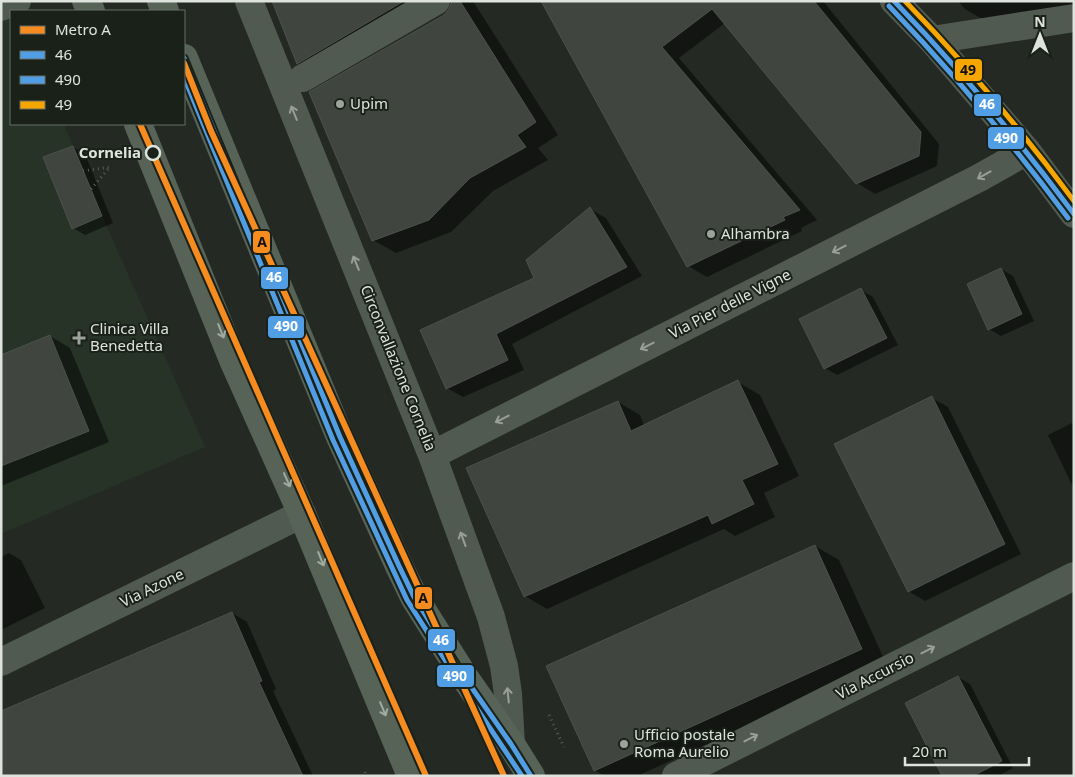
<svg xmlns="http://www.w3.org/2000/svg" width="1075" height="777" font-family="'Noto Sans',sans-serif">
<style>
.built{fill:#263326}
.shadow{fill:#0007}
.building{fill:#414540;stroke:#4d514d}
.lines{fill:none;stroke-linecap:round;stroke-linejoin:round}
.path{stroke:#575e57;stroke-width:3;stroke-dasharray:1 4;stroke-linecap:butt}
.minor{stroke:#515a51;stroke-width:28}
.major{stroke:#576357;stroke-width:28}
.bus-1-casing{stroke:#192119;stroke-width:9}
.bus-2-casing{stroke:#192119;stroke-width:9}
.bus-3-casing{stroke:#192119;stroke-width:9}
.bus-1{stroke:#529ee5;stroke-width:5}
.bus-2{stroke:#529ee5;stroke-width:5}
.bus-3{stroke:#f7a600;stroke-width:5}
.metro-1-casing{stroke:#192119;stroke-width:10}
.metro-1{stroke:#f68b1f;stroke-width:6}
.oneway{stroke:#989f97}
.oneway2{stroke:#a1aaa1}
.poi-dot{fill:#9da39c;stroke:#192119;stroke-width:2}
.stop-dot{fill:#192119;stroke:#dee4dd;stroke-width:2.5}
.labels{text-anchor:middle;stroke-width:4;stroke-linejoin:round;paint-order:stroke}
.poi-label{font-size:15px;fill:#dee4dd;stroke:#192119;text-anchor:start}
.stop-label{font-size:15px;font-weight:bold;fill:#dee4dd;stroke:#192119;text-anchor:end}
.street-label{font-size:15px;fill:#dee4dd;stroke:#192119}
.line-badge{stroke:#192119;stroke-width:2}
.badge-label{font-size:14px;text-anchor:middle;font-weight:bold;fill:#fff}
.pale-badge-label{font-size:14px;text-anchor:middle;font-weight:bold;fill:#111}
</style>
<rect width="100%" height="100%" fill="#242924"/>
<path class="built" d="M1 1 11 11V124H64L73 146 43 157 72 228 102 216 205 447 1 534Z"/>
<path class="shadow" d="M273 1H448L320 76 298 63Z
M453 1H473L558 135 538 148 548 160 493 191 451 232 396 253 373 240 445 16 450 10Z
M542 1H823L939 144 937 166 875 194 857 183 725 23 679 58 817 220 801 228 802 231 707 277 688 266Z
M958 1H1074V6L982 19 965 9Z
M73 147 85 154 113 223 85 235 73 228Z
M590 209 606 218 642 276 512 344 524 370 463 397 447 388 536 278Z
M1001 269 1013 276 1034 321 1001 336 989 329Z
M861 290 873 297 898 345 837 375 825 368Z
M50 336 70 348 109 442 1 486V356Z
M738 382 760 395 799 476 764 493 775 517 735 536 724 529 547 609 525 596 618 402 640 415 644 426Z
M932 398 948 407 1021 554 925 601 908 591Z
M1074 422V489L1048 435Z
M815 546 839 560 886 663 637 776H604L595 770Z
M9 553 21 560 45 608 1 630V557Z
M232 613 247 622 276 689 273 691 313 776H1Z
M958 677 970 684 1013 768 998 776H944Z"/>
<path class="building" d="M272 1H404L297 64Z
M452 1H460L536 122 517 135 526 147 470 178 429 220 372 241 309 92 444 15 449 9Z
M541 1H814L921 132 919 156 856 184 712 9 662 47 800 210 783 217 785 220 687 267Z
M73 146 102 216 72 229 43 157Z
M590 207 627 267 496 334 508 360 446 389 420 330 534 278 526 260Z
M1001 268 1022 314 988 330 967 284Z
M861 288 887 338 824 369 799 319Z
M50 335 89 431 1 466V355Z
M738 380 778 464 742 480 754 504 712 524 708 515 524 597 466 468 618 401 631 431Z
M932 396 1005 544 908 592 834 444Z
M815 545 862 649 594 771 546 666Z
M232 612 262 681 259 682 303 776H1V711Z
M958 676 1002 761 973 776H942L905 703Z"/>
<g class="lines">
<path class="path" d="M83 171 110 167
M91 189 110 167
M549 715 564 747
M365 772 366 776"/>
<path class="minor" d="M249 1 432 455 491 617 504 666 508 694 511 744
M894 1 932 40 1027 151 1074 214
M1 7 17 1
M932 40 1074 18
M303 78 436 1
M432 455 979 178 1027 151
M1 662 302 514
M676 776 1074 576"/>
<path class="major" d="M86 1 91 11
M161 1 165 11
M184 58 340 437 399 566 414 597 465 678 511 744 531 776
M138 124 233 360 302 514 411 776"/>
<g class="bus-1-casing">
<path id="bus-1" d="M894 1C959 68 1018 139 1074 214
M184 58 340 437 399 566 414 597 465 678 511 744 531 776"/>
</g>
<g class="bus-2-casing">
<path id="bus-2" d="M889 6C953 73 1013 144 1068 218
M184 77 333 440 407 600 459 682 522 776"/>
</g>
<g class="bus-3-casing">
<path id="bus-3" d="M905 1C966 64 1022 131 1074 201"/>
</g>
<use href="#bus-1" class="bus-1"/>
<use href="#bus-2" class="bus-2"/>
<use href="#bus-3" class="bus-3"/>
<g class="metro-1-casing">
<path id="metro-1" d="M184 63 211 131 504 776
M140 124 426 776"/>
</g>
<use href="#metro-1" class="metro-1"/>
</g>
<defs><path id="oneway-shaft" d="M-6 0H5M1.5-3L5.5 0L1.5 3" fill="none" stroke-width="1.6" stroke-linecap="round" stroke-linejoin="round" transform="scale(1.25)"/></defs>
<g class="oneway">
<use href="#oneway-shaft" transform="translate(294 113) rotate(-112)"/>
<use href="#oneway-shaft" transform="translate(984 175) rotate(151)"/>
<use href="#oneway-shaft" transform="translate(839 249) rotate(153)"/>
<use href="#oneway-shaft" transform="translate(356 263) rotate(-112)"/>
<use href="#oneway-shaft" transform="translate(647 346) rotate(153)"/>
<use href="#oneway-shaft" transform="translate(502 419) rotate(153)"/>
<use href="#oneway-shaft" transform="translate(463 539) rotate(-110)"/>
<use href="#oneway-shaft" transform="translate(928 650) rotate(-27)"/>
<use href="#oneway-shaft" transform="translate(508 695) rotate(-96)"/>
<use href="#oneway-shaft" transform="translate(751 738) rotate(-27)"/>
</g>
<g class="oneway2">
<use href="#oneway-shaft" transform="translate(221 331) rotate(68)"/>
<use href="#oneway-shaft" transform="translate(287 480) rotate(66)"/>
<use href="#oneway-shaft" transform="translate(321 559) rotate(68)"/>
<use href="#oneway-shaft" transform="translate(383 709) rotate(67)"/>
</g>
<g class="poi-dot">
<circle cx="340" cy="104" r="5"/>
<circle cx="711" cy="234" r="5"/>
<path d="M76.5 330.5h5v5h5v5h-5v5h-5v-5h-5v-5h5z"/>
<circle cx="624" cy="744" r="5"/>
</g>
<circle class="stop-dot" cx="153" cy="153" r="7"/>
<g class="labels">
<g class="poi-label">
<text x="350" y="109">Upim</text>
<text x="721" y="239">Alhambra</text>
<text x="90" y="334">Clinica Villa<tspan x="90" dy="17">Benedetta</tspan></text>
<text x="634" y="740">Ufficio postale<tspan x="634" dy="17">Roma Aurelio</tspan></text>
</g>
<g class="stop-label">
<text x="141" y="158">Cornelia</text>
</g>
<g class="street-label">
<text transform="translate(730 304) rotate(-27)" y="5">Via Pier delle Vigne</text>
<text transform="translate(398 368) rotate(68)" y="5">Circonvallazione Cornelia</text>
<text transform="translate(152 588) rotate(-26)" y="5">Via Azone</text>
<text transform="translate(875 676) rotate(-27)" y="5">Via Accursio</text>
</g>
</g>
<g class="line-badge">
<rect x="954" y="58" width="29" height="24" rx="5" fill="#f7a600"/>
<rect x="973" y="93" width="29" height="24" rx="5" fill="#529ee5"/>
<rect x="987" y="126" width="38" height="24" rx="5" fill="#529ee5"/>
<rect x="252" y="230" width="19" height="24" rx="5" fill="#f68b1f"/>
<rect x="260" y="266" width="29" height="24" rx="5" fill="#529ee5"/>
<rect x="267" y="315" width="38" height="24" rx="5" fill="#529ee5"/>
<rect x="414" y="586" width="19" height="24" rx="5" fill="#f68b1f"/>
<rect x="427" y="628" width="29" height="24" rx="5" fill="#529ee5"/>
<rect x="436" y="664" width="39" height="24" rx="5" fill="#529ee5"/>
</g>
<g class="badge-label">
<text x="987" y="109">46</text>
<text x="1006" y="143">490</text>
<text x="274" y="282">46</text>
<text x="286" y="331">490</text>
<text x="441" y="645">46</text>
<text x="455" y="681">490</text>
</g>
<g class="pale-badge-label">
<text x="968" y="75">49</text>
<text x="262" y="247">A</text>
<text x="423" y="603">A</text>
</g>
<rect width="1075" height="777" fill="none" stroke="#dee4dd" stroke-width="5"/>
<rect x="10" y="10" width="175" height="115" fill="#192119" stroke="#686f67"/>
<rect x="20" y="26" width="25" height="8" fill="#f68b1f" stroke="#686f67"/>
<text x="55" y="35" font-size="15" fill="#dee4dd">Metro A</text>
<rect x="20" y="51" width="25" height="8" fill="#529ee5" stroke="#686f67"/>
<text x="55" y="60" font-size="15" fill="#dee4dd">46</text>
<rect x="20" y="76" width="25" height="8" fill="#529ee5" stroke="#686f67"/>
<text x="55" y="85" font-size="15" fill="#dee4dd">490</text>
<rect x="20" y="101" width="25" height="8" fill="#f7a600" stroke="#686f67"/>
<text x="55" y="110" font-size="15" fill="#dee4dd">49</text>
<g transform="translate(1040 35)" stroke="#192119" stroke-width="4" paint-order="stroke">
<path d="M0-4L9 19L0 12L-9 19Z" fill="#dee4dd"/>
<text y="-8" font-size="14" font-weight="bold" text-anchor="middle" fill="#dee4dd">N</text>
</g>
<path d="M905 757v8h124v-8" fill="none" stroke="#dee4dd" stroke-width="2.5"/>
<text x="912" y="757" font-size="15" fill="#dee4dd" stroke="#192119" stroke-width="4" paint-order="stroke">20 m</text>
</svg>
